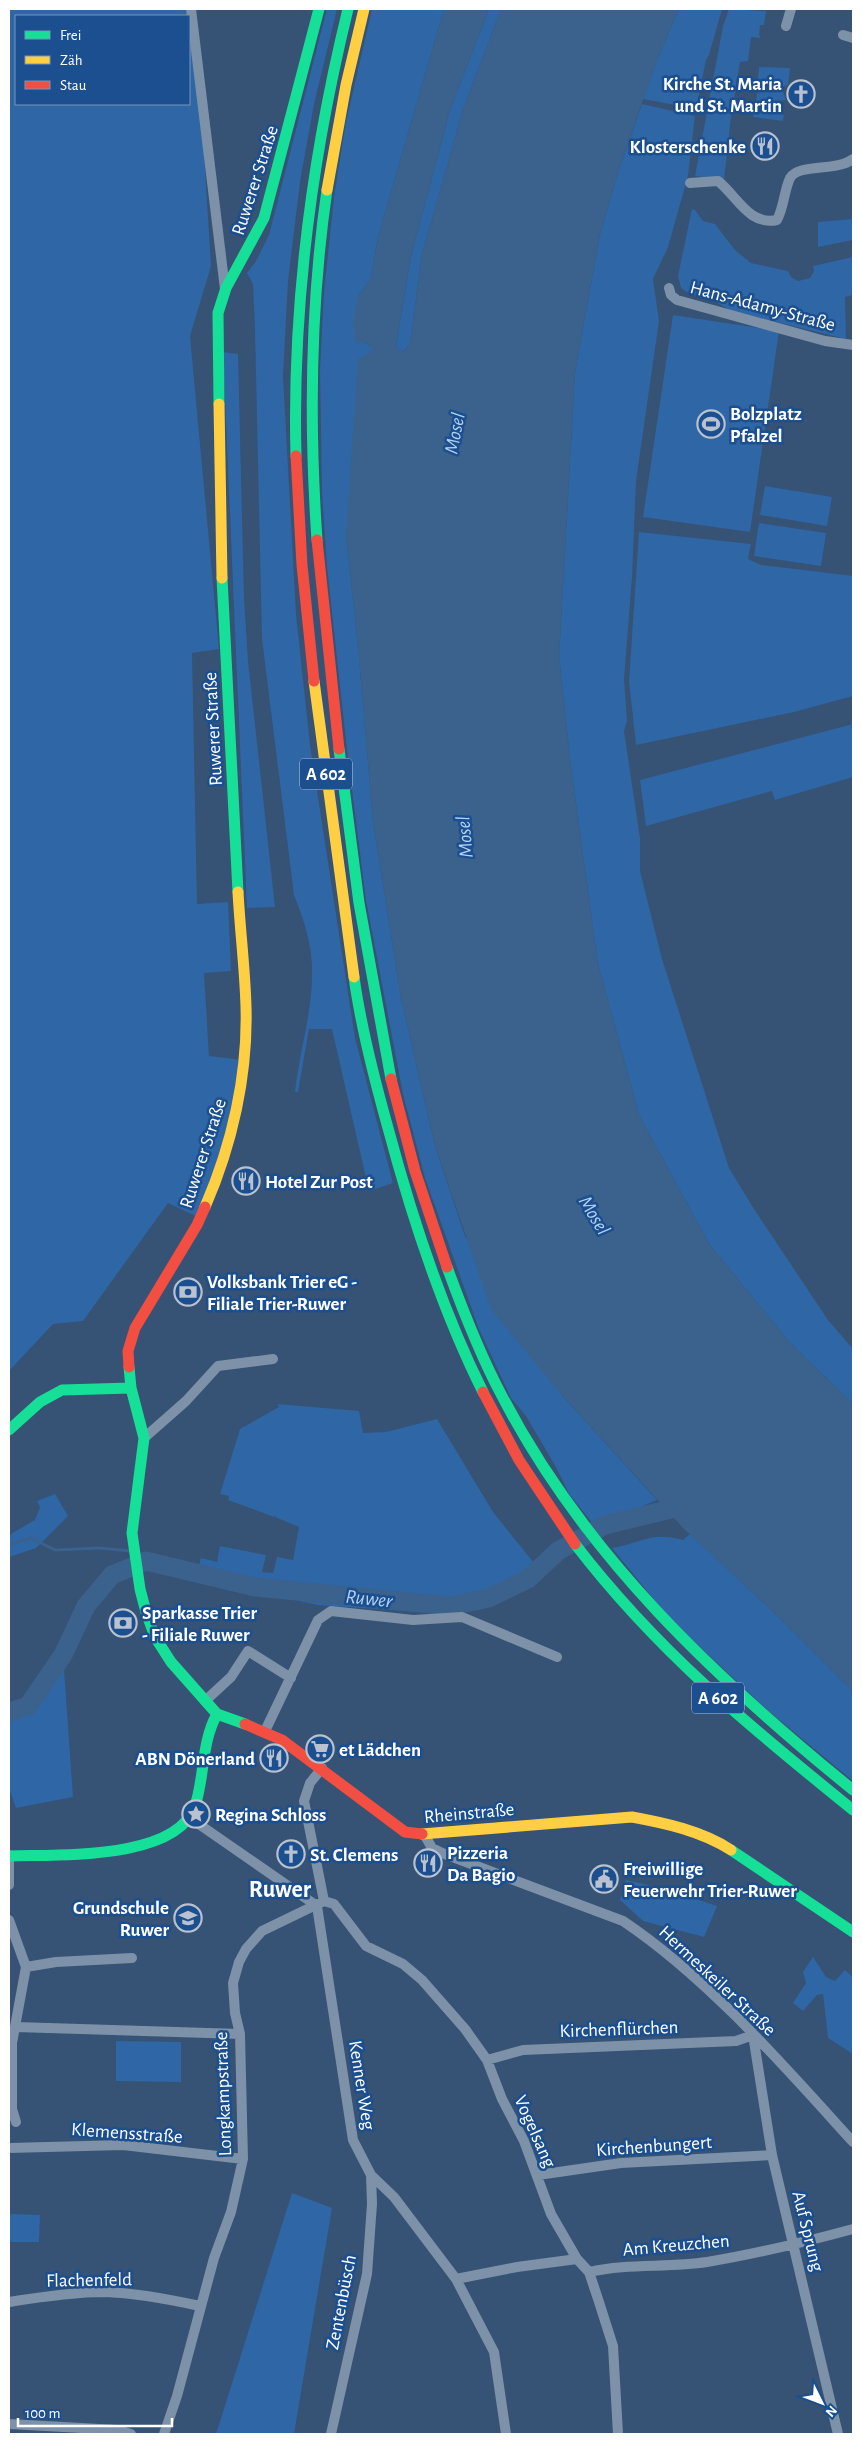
<svg xmlns="http://www.w3.org/2000/svg" width="862" height="2443" font-family="'Alegreya Sans',sans-serif">
<style>
.green{fill:#2f66a5;fill-rule:evenodd}
.water{fill:#3b618d}
.lines{fill:none;stroke-linecap:round;stroke-linejoin:round}
.stream{stroke:#3b618d;stroke-width:3}
.river{stroke:#3b618d;stroke-width:19}
.street{stroke:#7d92a8;stroke-width:10}
.fast{stroke:#16e098;stroke-width:11}
.slow{stroke:#ffcf43;stroke-width:11}
.jam{stroke:#f24e42;stroke-width:11}
.labels{text-anchor:middle;stroke-width:5;stroke-linejoin:round;paint-order:stroke}
.shield{fill:#1b4f8f;stroke:#bbcadd;stroke-width:1}
.shield-label{font-size:18px;font-weight:bold;fill:#fff}
.poi-label{font-size:19px;font-weight:bold;fill:#fff;stroke:#1b4f8f;text-anchor:start}
.street-label{font-size:19px;fill:#fff;stroke:#1b4f8f}
.water-label{font-size:20px;font-style:italic;fill:#b5d3f5;stroke:#1b4f8f}
.district-label{font-size:24px;font-weight:bold;fill:#fff;stroke:#1b4f8f}
</style>
<rect width="100%" height="100%" fill="#365274"/>
<path class="green" d="M9 9H195L211 266 190 336 219 649 192 653 197 904 228 902 231 971 204 973 209 1056 243 1060 241 1093 198 1217 168 1203 83 1321 53 1324 9 1371ZM16 16H189V104H16Z
M327 9H337L314 104 300 182 288 281 283 376 296 614 310 745 355 1038 393 1183 369 1191 332 1029H309L298 1092H295C299 1053 312 1014 312 974 313 947 304 920 294 895L262 639 255 330 253 284 247 273 256 261 269 235Z
M372 9H444L378 237 371 279 358 296 364 342 371 346V352L346 535 358 646 373 821 401 998 435 1146 465 1236 560 1393 657 1500 595 1526 569 1494 556 1467 526 1416 511 1398 479 1329 425 1178 403 1094 366 900 347 750 327 566 322 492 320 370 324 292 334 197 346 122Z
M489 9H501L463 110 422 254 410 344 403 352 396 346 411 256 450 110Z
M679 9H722L709 55 706 60 696 109 643 99 658 57Z
M729 9 766 11 764 25H760L759 35 761 38 751 37 748 61 740 62 731 117 724 180 695 176 723 26Z
M759 67 790 68 788 85 781 87 786 100 778 101 774 107 777 113 784 115 783 121 753 117 758 90 770 91 771 82 758 80Z
M642 104 695 116 688 176 668 247 653 279 659 321 636 481 632 578 624 679 627 721 624 731 640 838V871L662 959 729 1168 754 1209 828 1320 853 1349V1404L790 1343 709 1244 639 1115 598 964 571 767 559 657 575 372 600 234 619 169Z
M692 209 695 210 703 221 715 224 735 250 751 263 788 271 791 277 798 281 810 278 814 271 813 266 853 257V295L845 297 846 339 731 311 711 299 690 294 681 288 678 276Z
M853 219V240L818 247V222Z
M673 315 779 331 750 532 643 517Z
M223 352 238 354 244 599 248 661 275 907 247 908Z
M765 486 832 497 827 526 760 515Z
M759 523 826 533 821 566 754 556Z
M639 532 751 544 748 559 761 565 853 576V696L794 712 636 745 629 681Z
M853 724V777L775 800 772 791 646 826 640 780Z
M278 1404 359 1411 363 1433 386 1432 437 1419 493 1512 542 1573 520 1591 491 1603 452 1610 421 1612 318 1605 195 1578 201 1558 217 1562 220 1546 266 1555 262 1572 273 1573 277 1557 293 1560 299 1527 275 1517 276 1514 274 1517 228 1500 229 1496 220 1494 240 1429 279 1407Z
M55 1494 68 1516 36 1548 9 1557V1535L35 1520 40 1507 37 1501Z
M690 1534 766 1605 853 1691V1781L765 1708 669 1618 612 1548C641 1543 652 1531 683 1540Z
M63 1655 73 1797 16 1808 9 1788V1712L28 1706Z
M626 1880 666 1889 717 1906 704 1937 643 1921 620 1900Z
M813 1957 826 1977 835 1981 845 1970 853 1977V2054L828 2038 823 1994 817 1995 803 2011 793 2003 806 1983 803 1972Z
M116 2041 181 2042V2082L116 2081Z
M292 2193 332 2208 294 2434H216Z
M9 2214 40 2215 39 2242H9Z"/>
<path class="water" d="M444 9H489L450 110 411 256 396 346 403 352 410 344 422 254 463 110 501 9H679L658 57 619 169 600 234 575 372 559 657 571 767 598 964 639 1115 709 1244 790 1343 853 1404V1691L766 1605 683 1528 560 1393 491 1309 435 1146 401 998 373 821 358 646 346 535 358 359 371 352V346L365 342 356 343 353 324 358 296 371 279 378 237Z"/>
<g class="lines">
<path class="stream" d="M9 1545 31 1538 55 1550 99 1548 131 1551
M141 1556 146 1561"/>
<path class="river" d="M9 1712 28 1706 63 1655 86 1606 112 1575 146 1561 255 1587 451 1606 489 1598 528 1579 558 1551 605 1525 667 1510 690 1502"/>
<path class="street" d="M191 9 225 289
M786 26 791 9
M843 35 853 38
M690 183 718 181C737 196 749 226 777 220 784 207 784 191 790 178 799 163 836 172 853 159
M669 288 671 295 677 300 825 341 853 345
M144 1438 186 1401 218 1366 273 1359
M205 1701 231 1677 248 1651 291 1678
M265 1731 318 1620 331 1611 413 1620 462 1617 557 1657
M190 1818 317 1906
M424 1834 432 1848 442 1853 623 1921C708 1978 784 2066 853 2142
M9 1885V1855
M324 1901 334 1904 366 1946 403 1964 422 1980 465 2029 487 2060 502 2099 524 2141 551 2214 577 2259 589 2272 599 2302 613 2346 618 2434
M317 1906 353 2140 371 2175 394 2197 456 2279 494 2352 506 2434
M9 1920 26 1967 12 2043V2109L16 2122
M26 1967 56 1962 132 1958
M16 2027 240 2034
M487 2060 523 2050 736 2041 753 2035 772 2155 838 2434
M9 2148 123 2145 243 2159
M538 2175 621 2163 772 2155
M589 2272C628 2263 667 2268 707 2262 756 2254 805 2242 853 2229
M456 2279 517 2267 577 2259
M9 2302C40 2297 73 2292 104 2292 137 2293 168 2299 200 2306
M9 2424 118 2430 131 2434
M164 2434 177 2396 214 2258 231 2212 243 2159 240 2034 235 2013 233 1983 239 1962 246 1949 262 1931 324 1901 304 1801 310 1783 322 1768
M331 2434 367 2274 372 2204 371 2175"/>
<path class="fast" d="M219 404 218 313 226 288 264 218 319 9
M296 456C292 304 312 156 348 9
M317 540C309 423 310 306 327 190
M222 578 238 892
M339 749 359 903 391 1079
M354 977C361 1028 374 1078 388 1128 412 1218 441 1308 483 1392
M447 1267C463 1311 480 1355 502 1396 585 1556 715 1678 853 1790
M129 1367 131 1388 144 1438 132 1533 140 1589 146 1612 155 1637 171 1662 217 1714 245 1724
M9 1430 40 1402 62 1390 131 1388
M575 1544C657 1651 749 1726 853 1810
M731 1850 853 1932
M9 1856C56 1854 176 1861 195 1806 205 1776 201 1743 217 1714"/>
<path class="slow" d="M327 190 346 85 364 9
M219 404 222 578
M314 681 354 977
M205 1207C232 1145 248 1075 246 1007 245 969 240 930 238 892
M422 1834 632 1817C665 1823 702 1831 731 1850"/>
<path class="jam" d="M296 456 302 565 314 681
M317 540 339 749
M391 1079 415 1171 447 1267
M129 1367 128 1351 135 1328 197 1225 205 1207
M483 1392 519 1460 575 1544
M245 1724 282 1740 405 1832 422 1834"/>
</g>
<defs>
<g id="church-ring" transform="scale(1.4375)"><circle r="9.5" fill="#1b4f8f" stroke="#b9c2ce" stroke-width="1.5"/><path d="M-1.2-6h2.4v3.5h3.3v2.4h-3.3V6h-2.4V-.1h-3.3v-2.4h3.3Z" fill="#b9c2ce"/></g>
<g id="restaurant-ring" transform="scale(1.4375)"><circle r="9.5" fill="#1b4f8f" stroke="#b9c2ce" stroke-width="1.5"/><path d="M-5-6h1v4h1v-4h1v4h1v-4h1v5L-1.5 .5V6h-2V.5L-5-1ZM5-6V6H3V1.5H1.5Q1.5-4 5-6Z" fill="#b9c2ce"/></g>
<g id="stadium-ring" transform="scale(1.4375)"><circle r="9.5" fill="#1b4f8f" stroke="#b9c2ce" stroke-width="1.5"/><path d="M0-5a6.5 5 0 1 0 0 10a6.5 5 0 1 0 0-10ZM-3.5-1.8h7v3.6h-7Z" fill="#b9c2ce"/></g>
<g id="bank-ring" transform="scale(1.4375)"><circle r="9.5" fill="#1b4f8f" stroke="#b9c2ce" stroke-width="1.5"/><path d="M-6-4H6V4H-6ZM0-2.3a2.3 2.3 0 1 0 0 4.6a2.3 2.3 0 1 0 0-4.6Z" fill="#b9c2ce"/></g>
<g id="supermarket-ring" transform="scale(1.4375)"><circle r="9.5" fill="#1b4f8f" stroke="#b9c2ce" stroke-width="1.5"/><path d="M-6-5.5h2.5l.6 2H6L4.5 2H-2.5L-4.4-4H-6ZM-1.5 3.2a1.3 1.3 0 1 0 .1 0ZM3 3.2a1.3 1.3 0 1 0 .1 0Z" fill="#b9c2ce"/></g>
<g id="sight-ring" transform="scale(1.4375)"><circle r="9.5" fill="#1b4f8f" stroke="#b9c2ce" stroke-width="1.5"/><path d="M0-6L1.8-2.2L6-1.7L2.9 1.2L3.7 5.4L0 3.3L-3.7 5.4L-2.9 1.2L-6-1.7L-1.8-2.2Z" fill="#b9c2ce"/></g>
<g id="civic-ring" transform="scale(1.4375)"><circle r="9.5" fill="#1b4f8f" stroke="#b9c2ce" stroke-width="1.5"/><path d="M-.6-6.5H3V-4.5H.6V-3L4-1V1h2V6H-6V1h2V-1L-.6-3ZM-1.2 2.5V6h2.4V2.5Z" fill="#b9c2ce"/></g>
<g id="school-ring" transform="scale(1.4375)"><circle r="9.5" fill="#1b4f8f" stroke="#b9c2ce" stroke-width="1.5"/><path d="M0-5L7-2L0 1L-7-2ZM-4 1L0 2.5L4 1V4Q0 6-4 4Z" fill="#b9c2ce"/></g>
</defs>
<g fill-rule="evenodd">
<use href="#church-ring" x="801" y="94"/>
<use href="#restaurant-ring" x="765" y="146"/>
<use href="#stadium-ring" x="711" y="424"/>
<use href="#restaurant-ring" x="246" y="1181"/>
<use href="#bank-ring" x="188" y="1292"/>
<use href="#bank-ring" x="123" y="1623"/>
<use href="#supermarket-ring" x="320" y="1749"/>
<use href="#restaurant-ring" x="274" y="1758"/>
<use href="#sight-ring" x="196" y="1814"/>
<use href="#church-ring" x="291" y="1854"/>
<use href="#restaurant-ring" x="428" y="1863"/>
<use href="#civic-ring" x="604" y="1879"/>
<use href="#school-ring" x="188" y="1918"/>
</g>
<g class="labels">
<g class="shield">
<rect x="300" y="758.5" width="52" height="31" rx="4"/>
<rect x="692" y="1682.5" width="52" height="31" rx="4"/>
</g>
<g class="shield-label">
<text x="326" y="780">A 602</text>
<text x="718" y="1704">A 602</text>
</g>
<g class="poi-label">
<text x="782" y="90" text-anchor="end">Kirche St. Maria<tspan x="782" dy="22">und St. Martin</tspan></text>
<text x="746" y="153" text-anchor="end">Klosterschenke</text>
<text x="730" y="420">Bolzplatz<tspan x="730" dy="22">Pfalzel</tspan></text>
<text x="265" y="1188">Hotel Zur Post</text>
<text x="207" y="1288">Volksbank Trier eG -<tspan x="207" dy="22">Filiale Trier-Ruwer</tspan></text>
<text x="142" y="1619">Sparkasse Trier<tspan x="142" dy="22">- Filiale Ruwer</tspan></text>
<text x="339" y="1756">et Lädchen</text>
<text x="255" y="1765" text-anchor="end">ABN Dönerland</text>
<text x="215" y="1821">Regina Schloss</text>
<text x="447" y="1859">Pizzeria<tspan x="447" dy="22">Da Bagio</tspan></text>
<text x="310" y="1861">St. Clemens</text>
<text x="623" y="1875">Freiwillige<tspan x="623" dy="22">Feuerwehr Trier-Ruwer</tspan></text>
<text x="169" y="1914" text-anchor="end">Grundschule<tspan x="169" dy="22">Ruwer</tspan></text>
</g>
<g class="street-label">
<text transform="translate(254 180) rotate(-72)" y="7">Ruwerer Straße</text>
<text transform="translate(763 305) rotate(15)" y="7">Hans-Adamy-Straße</text>
<text transform="translate(212 729) rotate(-93)" y="7">Ruwerer Straße</text>
<text transform="translate(202 1153) rotate(-72)" y="7">Ruwerer Straße</text>
<text transform="translate(469 1812) rotate(-5)" y="7">Rheinstraße</text>
<text transform="translate(718 1980) rotate(43)" y="7">Hermeskeiler Straße</text>
<text transform="translate(619 2028) rotate(-2)" y="7">Kirchenflürchen</text>
<text transform="translate(363 2085) rotate(81)" y="7">Kenner Weg</text>
<text transform="translate(222 2094) rotate(-92)" y="7">Longkampstraße</text>
<text transform="translate(536 2131) rotate(66)" y="7">Vogelsang</text>
<text transform="translate(127 2132) rotate(4)" y="7">Klemensstraße</text>
<text transform="translate(654 2145) rotate(-4)" y="7">Kirchenbungert</text>
<text transform="translate(809 2231) rotate(76)" y="7">Auf Sprung</text>
<text transform="translate(676 2244) rotate(-5)" y="7">Am Kreuzchen</text>
<text transform="translate(89 2279) rotate(-1)" y="7">Flachenfeld</text>
<text transform="translate(340 2302) rotate(-79)" y="7">Zentenbüsch</text>
</g>
<g class="water-label">
<text transform="translate(454 433) rotate(-79)" y="7">Mosel</text>
<text transform="translate(464 837) rotate(-95)" y="7">Mosel</text>
<text transform="translate(595 1215) rotate(59)" y="7">Mosel</text>
<text transform="translate(369 1598) rotate(6)" y="7">Ruwer</text>
</g>
<g class="district-label">
<text x="280" y="1897">Ruwer</text>
</g>
</g>
<rect width="862" height="2443" fill="none" stroke="#ffffff" stroke-width="20"/>
<rect x="15" y="15" width="175" height="90" fill="#1b4f8f" stroke="#7695bc"/>
<rect x="25" y="31" width="25" height="8" fill="#16e098" stroke="#7695bc"/>
<text x="60" y="40" font-size="15" fill="#ffffff">Frei</text>
<rect x="25" y="56" width="25" height="8" fill="#ffcf43" stroke="#7695bc"/>
<text x="60" y="65" font-size="15" fill="#ffffff">Zäh</text>
<rect x="25" y="81" width="25" height="8" fill="#f24e42" stroke="#7695bc"/>
<text x="60" y="90" font-size="15" fill="#ffffff">Stau</text>
<g transform="translate(822 2403) rotate(132)" stroke="#1b4f8f" stroke-width="4" paint-order="stroke">
<path d="M0-4L9 19L0 12L-9 19Z" fill="#ffffff"/>
<text y="-8" font-size="14" font-weight="bold" text-anchor="middle" fill="#ffffff">N</text>
</g>
<path d="M18 2418v8h154v-8" fill="none" stroke="#ffffff" stroke-width="2.5"/>
<text x="25" y="2418" font-size="15" fill="#ffffff" stroke="#1b4f8f" stroke-width="4" paint-order="stroke">100 m</text>
</svg>
